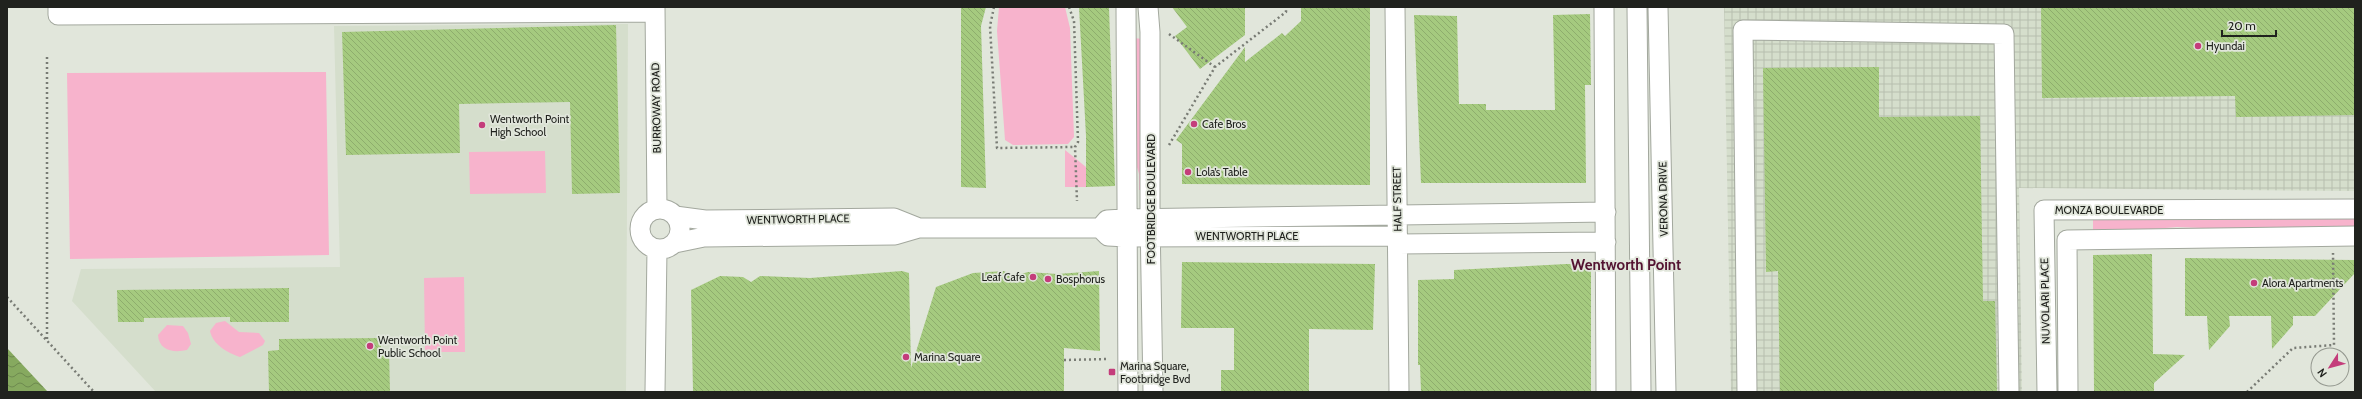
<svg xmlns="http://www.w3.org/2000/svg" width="2362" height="399" font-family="Cabin,sans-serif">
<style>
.built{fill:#d5decc}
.industrial{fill:url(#industrial-grid)}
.green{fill:#f7b3cc}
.water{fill:url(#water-waves)}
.building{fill:url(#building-back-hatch)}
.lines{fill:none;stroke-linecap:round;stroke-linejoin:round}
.minor-casing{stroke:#a3a89e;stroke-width:21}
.path{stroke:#787b74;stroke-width:2.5;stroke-dasharray:2 3;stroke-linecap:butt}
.minor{stroke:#fff;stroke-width:19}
.poi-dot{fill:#c43d7b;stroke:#e1e6db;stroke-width:1.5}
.labels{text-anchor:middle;stroke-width:3.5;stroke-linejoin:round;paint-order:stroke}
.poi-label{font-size:11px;fill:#20221e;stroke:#e1e6db;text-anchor:start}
.street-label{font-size:11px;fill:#20221e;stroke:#e1e6db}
.district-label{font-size:15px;font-weight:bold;fill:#531331;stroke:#e1e6db}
</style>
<defs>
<pattern id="industrial-grid" width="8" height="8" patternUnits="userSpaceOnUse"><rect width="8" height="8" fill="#d5decc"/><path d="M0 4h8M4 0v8" fill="none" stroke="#b7beaf"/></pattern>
<pattern id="water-waves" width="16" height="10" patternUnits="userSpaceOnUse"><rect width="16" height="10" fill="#86a95f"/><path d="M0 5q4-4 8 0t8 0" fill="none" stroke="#6d894e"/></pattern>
<pattern id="building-back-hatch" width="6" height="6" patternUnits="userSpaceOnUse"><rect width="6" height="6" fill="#a5ca7f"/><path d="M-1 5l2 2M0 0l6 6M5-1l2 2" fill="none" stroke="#8ead6d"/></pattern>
</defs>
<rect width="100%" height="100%" fill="#e1e6db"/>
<path class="built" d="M628 24 626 392H156L72 301 81 269 340 267 334 26Z"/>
<path class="industrial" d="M1724 7H2355V191L2019 188 2022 392H1731Z"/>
<path class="green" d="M999 7H1065L1070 28 1074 137 1068 144 1013 145 1005 140 997 31Z
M1133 38 1143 39 1142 190H1139V174L1134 157Z
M326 72 329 255 70 259 67 73Z
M1065 150 1086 167V187H1065Z
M545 151 546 193 470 194 469 152Z
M2355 212V234L2177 227 2093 234V215Z
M464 277 465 352H425L424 278Z
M225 321 239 332 259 333 265 341 263 345 240 357C228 353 213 345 210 331L216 323Z
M167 325 183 326 188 333 191 344 187 350C174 353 159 351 158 335Z"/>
<path class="water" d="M7 348 48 392H7Z"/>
<path class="building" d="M961 7H986L981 26 986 188 961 187Z
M1079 7H1109L1115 186 1086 187V136Z
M1172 7H1245V35L1200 69 1175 36 1187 27Z
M1301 7H1370V185L1182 184V144L1176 140 1245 47V62L1282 33 1285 36 1301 21Z
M2041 7H2355V115L2236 117 2235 96 2042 98Z
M1590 14 1591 85H1585L1586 183H1421L1414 15 1457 16 1459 104H1486V110H1555L1553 15Z
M616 25 620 193 572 194 570 102 459 104 460 153 346 155 342 32Z
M1879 67V117L1980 116 1983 301H1995L1997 392H1780L1778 271 1766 272 1763 68Z
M2152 254 2153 354 2185 355 2154 383V392H2094L2093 255Z
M2185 258 2355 260V273L2315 316H2293V325L2272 349 2271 316H2229L2230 326 2209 350 2207 316H2185Z
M1182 262 1375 264 1373 330 1309 329V392H1221V370H1234V328H1181Z
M1566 264H1591V392H1421L1420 365H1418V280L1454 279V270Z
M902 271 909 273 911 368 936 287 973 273 1004 271 1014 276 1028 272 1057 274 1099 271 1100 351 1064 348V392H693L691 290 720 276 743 277 751 282 760 276 810 278Z
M289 288V322H230V317L144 318V322H118L117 290Z
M381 338V350H389L390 392H269L268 351 279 350V339Z"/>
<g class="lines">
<g class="minor-casing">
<path id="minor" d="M58 7V15L655 12
M655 7 657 209
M1126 7 1128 392
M1148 7 1150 32V219L1153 392
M1395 7 1399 392
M1604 7 1606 392
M1637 7 1641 392
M1658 7 1666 392
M640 229a20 20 0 1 1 40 0a20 20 0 1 1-40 0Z
M2044 210 2355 209
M2044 210 2047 392
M675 216 705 220 894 218 919 228
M1398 236 1127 237 1108 236 1100 228 1107 220 1123 219 1606 212
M2067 240 2355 236
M2067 240 2068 392
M675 243 704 237 895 235 919 228H1100
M1398 244 1606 242
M655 392 657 249
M1747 392 1743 30 2004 34 2009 392"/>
</g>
<path class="path" d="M994 7 990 26 997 148 1075 147
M1069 7 1074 21 1078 142 1075 147 1077 201
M1169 34 1215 67
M47 57V341
M1169 145 1215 67 1286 12V7
M7 297 94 392
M1064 360 1108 359
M2247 392 2293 348 2334 345 2333 253"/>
<use href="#minor" class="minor"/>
</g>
<g class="poi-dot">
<circle cx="2198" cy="46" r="4"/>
<circle cx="1194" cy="124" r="4"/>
<circle cx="482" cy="125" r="4"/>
<circle cx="1188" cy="172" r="4"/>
<circle cx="1033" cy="277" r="4"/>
<circle cx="1048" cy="279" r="4"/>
<circle cx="2254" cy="283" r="4"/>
<circle cx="370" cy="346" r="4"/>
<circle cx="906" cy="357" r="4"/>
<rect x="1108" y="368" width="8" height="8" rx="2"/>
</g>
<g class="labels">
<g class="poi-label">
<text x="2206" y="50">Hyundai</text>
<text x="490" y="123">Wentworth Point<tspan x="490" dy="13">High School</tspan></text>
<text x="1202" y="128">Cafe Bros</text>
<text x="1196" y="176">Lola’s Table</text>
<text x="1025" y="281" text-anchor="end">Leaf Cafe</text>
<text x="1056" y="283">Bosphorus</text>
<text x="2262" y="287">Alora Apartments</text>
<text x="378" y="344">Wentworth Point<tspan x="378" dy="13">Public School</tspan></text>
<text x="914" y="361">Marina Square</text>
<text x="1120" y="370">Marina Square,<tspan x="1120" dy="13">Footbridge Bvd</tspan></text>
</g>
<g class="street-label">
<text transform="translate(656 108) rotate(-91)" y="4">BURROWAY ROAD</text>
<text transform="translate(1151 199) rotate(-90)" y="4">FOOTBRIDGE BOULEVARD</text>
<text transform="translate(1397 199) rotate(-91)" y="4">HALF STREET</text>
<text transform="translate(1663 199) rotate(-91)" y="4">VERONA DRIVE</text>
<text x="2109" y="214">MONZA BOULEVARDE</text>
<text transform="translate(798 219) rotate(-1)" y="4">WENTWORTH PLACE</text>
<text x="1247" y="240">WENTWORTH PLACE</text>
<text transform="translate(2045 301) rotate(-91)" y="4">NUVOLARI PLACE</text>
</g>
<g class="district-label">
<text x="1626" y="270">Wentworth Point</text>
</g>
</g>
<rect width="2362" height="399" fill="none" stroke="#20221e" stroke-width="16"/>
<g transform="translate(2330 367) rotate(234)"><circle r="19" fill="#e1e6db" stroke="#94988f"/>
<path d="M0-3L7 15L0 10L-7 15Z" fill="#c43d7b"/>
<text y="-6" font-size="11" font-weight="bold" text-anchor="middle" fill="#20221e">N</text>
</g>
<path d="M2222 30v6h54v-6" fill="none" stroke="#20221e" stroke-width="2"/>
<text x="2228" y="30" font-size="12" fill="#20221e" stroke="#e1e6db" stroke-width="3" paint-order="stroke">20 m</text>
</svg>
